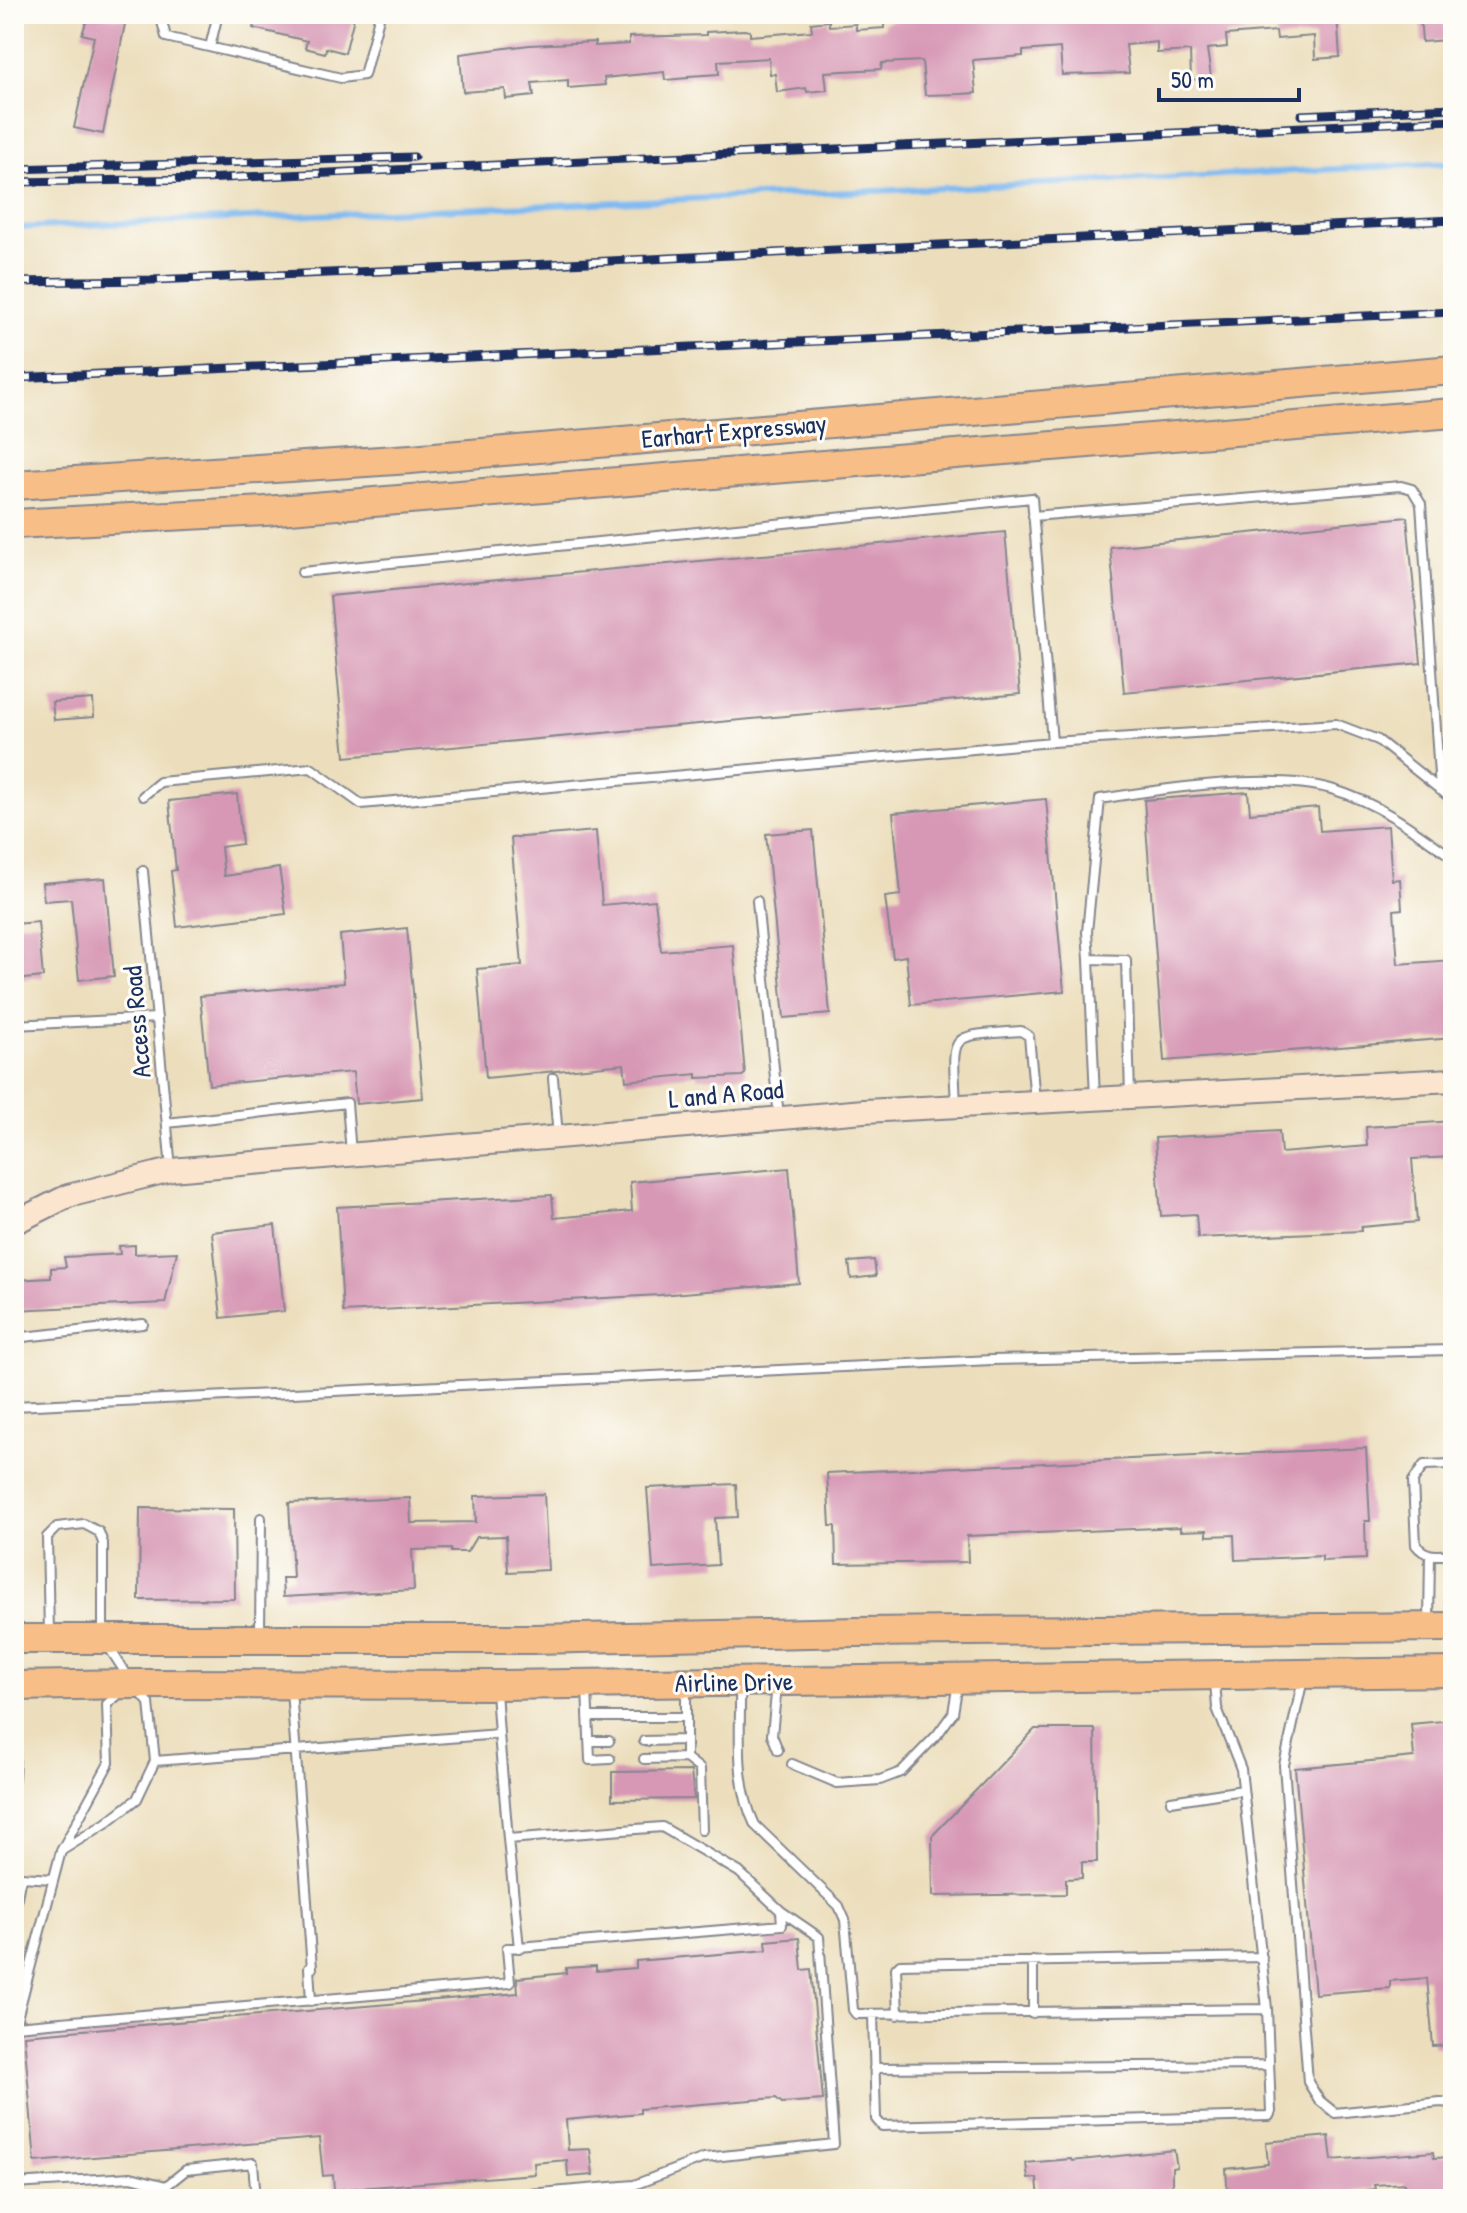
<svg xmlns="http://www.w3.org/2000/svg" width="1467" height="2213" font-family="'Patrick Hand',sans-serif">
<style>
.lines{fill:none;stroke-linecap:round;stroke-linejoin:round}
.stream{stroke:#7fbaf1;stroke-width:6}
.building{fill:#d798b5}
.lane-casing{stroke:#84868d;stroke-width:12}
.secondary-casing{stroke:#84868d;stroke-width:26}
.highway-casing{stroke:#84868d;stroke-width:32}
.lane{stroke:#fff;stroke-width:8}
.secondary{stroke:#fce5cf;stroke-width:22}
.highway{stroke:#f7be88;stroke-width:28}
.rail-casing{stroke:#1b2f5e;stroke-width:9}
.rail{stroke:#fdfcf7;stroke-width:6;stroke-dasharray:18;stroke-linecap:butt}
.labels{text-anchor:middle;stroke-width:6;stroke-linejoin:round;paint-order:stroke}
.street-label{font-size:26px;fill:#1b2f5e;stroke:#fdfcf7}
</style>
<rect width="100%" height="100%" fill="#fdfcf7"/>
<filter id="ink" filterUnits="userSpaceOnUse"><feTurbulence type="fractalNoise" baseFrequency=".0125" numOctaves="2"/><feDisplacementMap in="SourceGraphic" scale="16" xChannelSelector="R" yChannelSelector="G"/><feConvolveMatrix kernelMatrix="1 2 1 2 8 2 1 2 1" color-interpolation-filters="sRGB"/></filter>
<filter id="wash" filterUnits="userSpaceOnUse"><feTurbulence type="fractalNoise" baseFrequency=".006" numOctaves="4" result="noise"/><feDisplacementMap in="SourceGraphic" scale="32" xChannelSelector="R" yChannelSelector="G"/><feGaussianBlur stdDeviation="1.8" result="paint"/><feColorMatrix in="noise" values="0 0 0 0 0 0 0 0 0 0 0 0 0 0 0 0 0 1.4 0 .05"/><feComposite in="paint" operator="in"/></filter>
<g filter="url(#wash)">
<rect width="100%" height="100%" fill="#ecdebc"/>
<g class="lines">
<path class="stream" d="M14 228 1083 182 1453 163"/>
</g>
<g id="blocks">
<path class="building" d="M89 14 126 19 103 134 74 128 94 37 82 34Z
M257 14H355L345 53 326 48 325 53 305 48 307 41 253 28Z
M974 14H1337L1340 57 1315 59 1314 36 1277 39 1276 31 1226 35 1227 47 1207 49 1211 77 1191 80 1190 51 1157 53V42L1126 45 1129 73 1062 75 1060 48 1023 51V56L973 60 976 93 961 94 925 95 922 61 882 63 881 69 825 72 827 90 807 92 806 88 777 92 775 74H770L769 58 718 61 719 74 688 76V78L665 80 664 72 604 78 605 85 568 88V80L532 83 534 96 506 99 505 89 463 92 460 54 529 45 595 42V46L629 44V37L706 35V32L744 30 750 31V36L812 31 811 23 829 21V26L856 24V30L884 28V23L890 21Z
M1420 14H1444L1446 40 1422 42Z
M1407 517 1421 663 1124 692 1110 547Z
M1005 532 1020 694 345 757 330 596Z
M93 699 94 717 54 720 52 702Z
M1248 792 1250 813 1318 807 1320 831 1388 826 1392 880 1400 879 1402 909 1394 910 1398 964 1453 960V1038L1164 1061 1144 800Z
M237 794 242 844 221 847 224 876 279 868 286 914 177 927 171 871 176 870 169 801Z
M1046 799 1064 991 911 1005 906 956 893 958 885 897 901 895 893 813Z
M813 830 830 1014 784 1018 766 834Z
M596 831 602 905 655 900 661 951 733 945 745 1074 742 1076 697 1078V1074L626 1081 624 1064 486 1078 477 969 522 965 511 838Z
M105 878 114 976 79 980 71 899 44 901 42 883Z
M38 922 43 977 14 980V924Z
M407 928 423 1098 356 1104 353 1072 209 1085 200 996 344 983 340 935Z
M1453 1121V1157L1412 1159 1417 1222 1361 1227V1231L1198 1238 1196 1214 1161 1216 1155 1138 1279 1131 1281 1153 1367 1146 1366 1127Z
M789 1168 799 1283 660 1295 343 1312 337 1207 552 1195 554 1218 632 1211 630 1182Z
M275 1225 284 1311 221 1318 212 1232Z
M135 1245V1254L177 1252 165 1303 14 1310V1280L51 1278V1268L66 1267 64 1257 120 1254 119 1246Z
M874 1260 876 1276 851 1279 849 1262Z
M1366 1448 1370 1521H1365L1366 1559 1322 1561V1556L1235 1560 1234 1535 1207 1536V1530L1180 1531V1527L967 1536 968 1562 836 1564 835 1526H830L827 1473Z
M736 1484 738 1517 715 1518 718 1565 653 1569 647 1488Z
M544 1494 548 1570 508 1572 506 1536 476 1537 467 1552H451V1549L412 1550 414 1590 283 1597 282 1578H293L289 1503 410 1498 411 1523 476 1522 475 1496Z
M140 1508 234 1509 235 1599 139 1600Z
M1453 1720V2045L1433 2046 1427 1978 1390 1981V1988L1315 1994 1295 1768 1414 1757 1411 1724Z
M1035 1729H1095L1097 1862H1082V1878L1066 1879V1894L933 1896 932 1836Z
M691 1771 694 1799 612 1800V1772Z
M799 1938 802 1970 811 1969 823 2100 782 2103 776 2098 640 2109V2113L566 2120 568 2150 590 2149 593 2175 568 2177 567 2160 534 2163 535 2174 334 2190 333 2175 323 2176 319 2138 35 2162 24 2035 518 1993 517 1978 566 1973V1968L596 1966V1971L636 1968V1961L767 1950 766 1941Z
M1329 2136 1332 2160 1433 2152 1434 2158 1453 2157V2192L1417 2195V2190H1404V2183L1374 2185 1375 2189 1321 2196V2199H1244V2197L1228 2199 1226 2169 1268 2164 1266 2142Z
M1174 2150 1177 2167 1172 2168V2187L1169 2188V2196L1164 2199H1039L1037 2178 1028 2179 1026 2163 1071 2159 1072 2161Z"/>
</g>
</g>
<g filter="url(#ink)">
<use href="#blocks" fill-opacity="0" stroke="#84868d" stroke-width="2"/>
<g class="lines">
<g class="lane-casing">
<path id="lane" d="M160 14 166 37 341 78 364 75 380 14
M210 47 218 14
M1033 516 1401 486 1412 489 1421 504 1440 790
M302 572 1032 498 1052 742
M143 796 160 782 311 768 361 804 1052 742 1336 724 1378 740 1453 800
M143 871 171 1169
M757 901 779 1117
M1089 959 1095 1098
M14 1025 157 1018
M553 1078 558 1136
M1130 1095 1126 960 1089 959 1087 932 1100 799C1162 789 1272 772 1331 789 1377 802 1416 831 1453 858
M956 1106C953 1030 945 1037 1021 1031L1029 1036 1035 1101
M167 1123 347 1103 351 1154
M14 1338 143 1324
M14 1406 992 1360 1453 1350
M1453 1464 1424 1465 1413 1481 1416 1545C1426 1558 1438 1555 1453 1554
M1429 1622 1430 1555
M260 1633 261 1518
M49 1634 47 1537 57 1527 84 1524 99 1532 103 1543V1634
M108 1646 129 1678
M1303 1679 1284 1765 1308 2082 1319 2100 1335 2113 1440 2102 1453 2103
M777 1684 772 1735 778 1750
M740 1686C741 1732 734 1782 755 1825L839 1906 845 1920 853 2010 856 2014 1267 2009
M587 1688 590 1760 610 1759
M291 1690 312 1968
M123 1691 107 1704 109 1763 61 1851 15 2026 510 1983 507 1948 782 1925 781 1911 739 1872 662 1827 508 1839 499 1734 155 1761
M496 1691 499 1734
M588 1717H686
M589 1741H609
M644 1741 686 1740
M686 1758 700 1769 702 1830
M644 1759 686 1758V1689
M792 1764 837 1783 880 1780 901 1772 937 1735 953 1713 958 1683
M14 1779 18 1692
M1171 1801 1243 1790
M508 1839 519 1948
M61 1851 106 1823 137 1799 155 1761 149 1703 140 1692
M14 1912 21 1877 53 1879
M1033 1961V2013
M309 1968 311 2001
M873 2015 876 2119 882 2126 1269 2116 1271 2112 1267 2009 1241 1769 1217 1708 1215 1681
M898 2015 896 1968 900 1964 1262 1957
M874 2068 1269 2065
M14 2184 131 2177 166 2186 186 2170 253 2163 256 2199
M469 2199 634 2185 704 2158 834 2144 819 1937 781 1911"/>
</g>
<g class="secondary-casing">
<path id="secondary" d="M14 1223 68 1196 171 1170 864 1111 1453 1080"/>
</g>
<g class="highway-casing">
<path id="highway" d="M14 485 411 459 1453 370
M14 524 265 511 1453 413
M14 1639H534L856 1632 1453 1627
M14 1686 133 1684 496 1685 1453 1672"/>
</g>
<use href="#lane" class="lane"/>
<use href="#secondary" class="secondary"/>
<use href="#highway" class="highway"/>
<g class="rail-casing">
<path id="rail" d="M1301 115 1453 108
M14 169 414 157
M14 182 203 179 1453 120
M14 282 151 280 507 266 1453 220
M14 378 1453 312"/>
</g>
<use href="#rail" class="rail"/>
</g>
</g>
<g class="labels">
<g class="street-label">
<text transform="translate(734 431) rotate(-5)" y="9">Earhart Expressway</text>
<text transform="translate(137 1022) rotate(-95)" y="9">Access Road</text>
<text transform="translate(726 1094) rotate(-5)" y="9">L and A Road</text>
<text transform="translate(734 1682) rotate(-1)" y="9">Airline Drive</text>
</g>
</g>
<rect width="1467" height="2213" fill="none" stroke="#fdfcf7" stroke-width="48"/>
<path d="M1159 88v12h140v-12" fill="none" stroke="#1b2f5e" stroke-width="4"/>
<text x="1171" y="88" font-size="24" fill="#1b2f5e" stroke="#fdfcf7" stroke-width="6" paint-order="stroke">50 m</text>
</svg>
